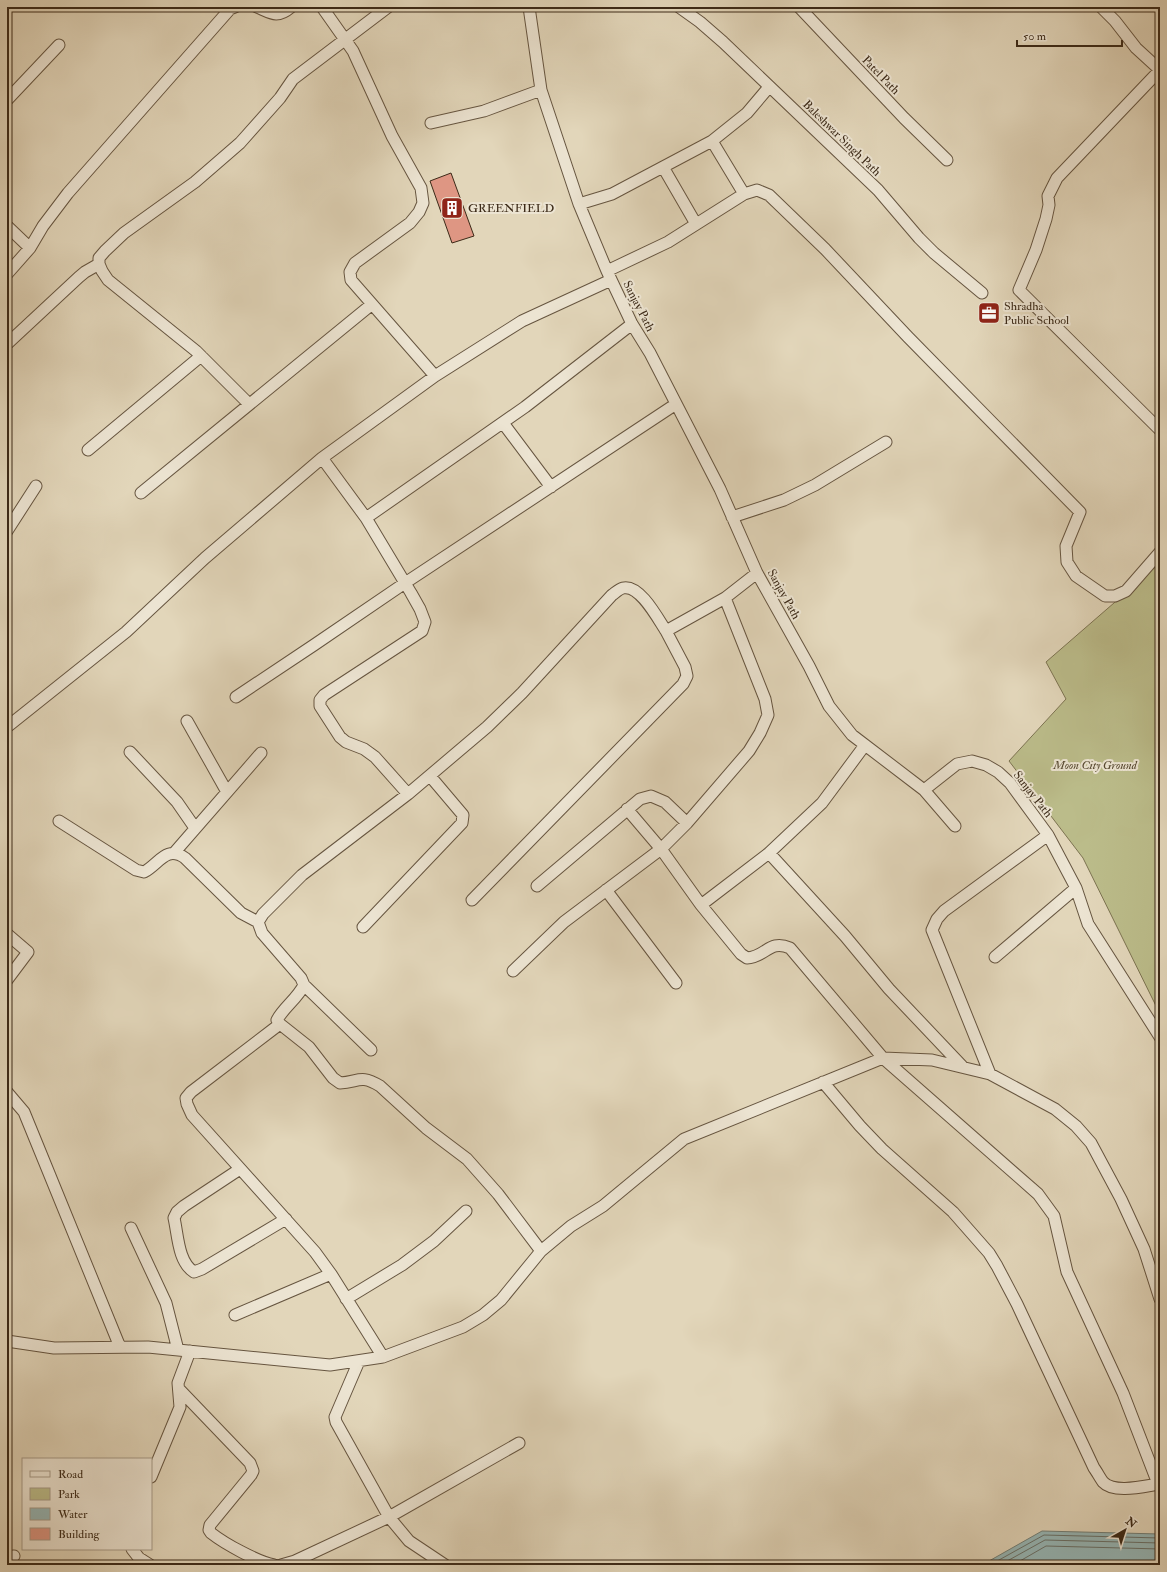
<svg xmlns="http://www.w3.org/2000/svg" width="1167" height="1572" font-family="'IM FELL Double Pica',serif">
<style>
.green{fill:#bbbc8a;stroke:#7c7351}
.water{fill:#96b7b7;stroke:#727f77}
.lines{fill:none;stroke-linecap:round;stroke-linejoin:round}
.shore{stroke:#697068;stroke-width:1}
.building{fill:#de9683;stroke:#3c2a18}
.street-casing{stroke:#665540;stroke-width:13}
.street{stroke:#ece4d2;stroke-width:11}
.labels{text-anchor:middle;stroke-width:4;stroke-linejoin:round;paint-order:stroke}
.street-label{font-size:12px;fill:#3c2a18;stroke:#ece4d2}
.poi-label{font-size:12px;fill:#3c2a18;stroke:#ece4d2;text-anchor:start}
.park-label{font-size:12px;font-style:italic;fill:#55472f;stroke:#ece4d2}
</style>
<rect width="100%" height="100%" fill="#e2d6ba"/>
<filter id="stains"><feTurbulence type="fractalNoise" baseFrequency=".005" numOctaves="4"/><feColorMatrix values="0 0 0 0 .2 0 0 0 0 .09 0 0 0 0 .02 0 0 0 .5 -.17"/></filter>
<radialGradient id="worn" r=".72"><stop offset=".6" stop-color="#630" stop-opacity="0"/><stop offset="1" stop-color="#630" stop-opacity=".3"/></radialGradient>
<path class="green" d="M1160 563V1014L1083 858 1009 761 1066 699 1046 662Z"/>
<path class="water" d="M1042 1531 1160 1534V1565H982Z"/>
<g class="lines">
<path class="shore" d="M990 1565 1044 1535 1160 1538
M1000 1565 1045 1540 1160 1543
M1013 1565 1046 1546 1160 1549"/>
</g>
<path class="building" d="M451 173 474 236 452 243 430 181Z"/>
<g class="lines">
<g class="street-casing">
<path id="street" d="M257 7C271 13 277 19 291 7
M322 7 353 51 392 136 421 188 423 203 419 212 410 223 355 263 350 272 351 280 435 376
M529 7 541 90 579 204 607 271 632 324 650 353 720 489 757 573 809 666 829 706 852 735 924 790 957 764 972 761 986 765 998 772 1010 783 1048 835 1076 888 1088 924 1160 1037
M679 7 700 22 723 42 878 190 919 238 934 253 982 293
M799 7 904 118 947 160
M1101 7 1115 21 1136 48 1160 70
M1160 70 1057 178 1048 196 1049 205 1046 219 1036 250 1019 290 1160 430
M7 100 59 45
M431 123 484 111 541 90
M663 167 696 224
M744 194 712 141 747 113 769 87
M579 204 612 194 712 141
M7 226 30 248
M607 271 668 242 744 194 757 190 769 195 825 249 908 337 1080 512 1066 546 1067 562 1076 576 1105 596H1115L1126 591 1160 552
M7 274 30 248 43 226 68 193 230 9 235 7
M7 344 79 277 85 272 99 264
M249 404 196 351 108 280 102 271 99 264V258L105 251 124 233 195 182 240 143 280 98 293 79 388 7
M503 423 551 487
M88 450 201 356
M141 493 371 305
M732 517 784 500 815 485 886 442
M366 518 525 407 632 324
M7 531 36 486
M236 697 314 645 405 583 676 404
M187 721 227 792
M7 727 126 632 205 558 322 458
M130 752 177 802 195 828
M924 790 955 826
M408 794 375 757 364 749 346 742 340 737 320 706V700L324 695 422 631 425 622 420 609 411 593 366 518 322 458 435 376 522 321 611 280
M627 809 661 849 687 823
M59 821 136 870 144 872C159 864 166 845 185 858L241 913 258 922
M174 853 261 753
M769 853 845 936 889 989 962 1066
M537 886 640 799 651 796 665 802 687 823 749 751 760 733 768 715 765 699 725 598
M606 890 676 983
M472 900 683 684 687 676 685 667 666 631
M701 905 741 954 747 958C766 957 769 939 790 948L883 1058 932 1060 990 1074 932 930 937 919 944 911 1048 835
M363 927 462 823 463 815 430 776
M7 934 28 952 7 980
M995 957 1076 888
M513 971 564 922 661 849 701 905 769 853 822 803 865 745
M304 985 371 1050
M280 1024 191 1092 186 1098 187 1104 192 1115 315 1252 331 1274 383 1357
M990 1074 1055 1109 1076 1126 1091 1143 1121 1199 1144 1249 1160 1299
M823 1082 860 1126 882 1149 953 1212 989 1253 997 1266 1017 1304 1094 1468C1097 1472 1100 1478 1103 1482 1114 1494 1145 1486 1159 1484
M7 1092 24 1112 120 1347
M240 1169 184 1206 177 1212 174 1218C178 1235 178 1262 194 1272L202 1269 286 1219
M131 1228 166 1303 178 1350
M541 1251 498 1194 467 1159 426 1128 380 1086C360 1074 359 1082 340 1083L333 1078 309 1047 280 1024 277 1020C284 1007 297 999 304 985L301 978 262 933 258 922 263 914 302 875 408 794 487 727 522 693 612 595C615 593 619 589 623 588 640 584 658 619 666 631L725 598 757 573
M346 1299 402 1265 434 1241 466 1211
M235 1315 331 1274
M7 1341 54 1348 148 1347 330 1365 383 1357 463 1327 483 1315 501 1300 541 1251 571 1226 603 1206 684 1139 883 1058 1038 1194 1054 1216 1067 1272 1123 1393 1155 1476 1160 1484
M359 1361 335 1417 336 1422 389 1517 409 1541 445 1565
M179 1389 250 1463 253 1471 251 1475 210 1525 209 1530 211 1533C225 1544 258 1562 274 1565
M151 1477 180 1407 178 1383 190 1351
M132 1549 139 1558 150 1565
M7 1557 14 1556
M281 1565 295 1561 389 1517 519 1443"/>
</g>
<use href="#street" class="street"/>
</g>
<defs>
<g id="building-square" transform="scale(1.15)"><rect x="-9" y="-9" width="18" height="18" rx="4" fill="#8f2418" stroke="#ece4d2"/><path d="M-4-6H4V6H1V3H-1V6H-4ZM-2.5-4.3h1.7v1.8h-1.7ZM.8-4.3h1.7v1.8H.8ZM-2.5-1h1.7V.8h-1.7ZM.8-1h1.7V.8H.8Z" fill="#fff"/></g>
<g id="office-square" transform="scale(1.15)"><rect x="-9" y="-9" width="18" height="18" rx="4" fill="#8f2418" stroke="#ece4d2"/><path d="M-6-3h4V-5.5h4V-3h4V5H-6ZM-1-4.5V-3h2v-1.5ZM-6 0V1H6V0Z" fill="#fff"/></g>
</defs>
<g fill-rule="evenodd">
<use href="#building-square" x="452" y="208"/>
<use href="#office-square" x="989" y="313"/>
</g>
<g class="labels">
<g class="street-label">
<text transform="translate(881 75) rotate(46)" y="4">Patel Path</text>
<text transform="translate(842 138) rotate(44)" y="4">Baleshwar Singh Path</text>
<text transform="translate(639 306) rotate(63)" y="4">Sanjay Path</text>
<text transform="translate(784 594) rotate(61)" y="4">Sanjay Path</text>
<text transform="translate(1033 794) rotate(52)" y="4">Sanjay Path</text>
</g>
<g class="poi-label">
<text x="468" y="212">GREENFIELD</text>
<text x="1004" y="310">Shradha<tspan x="1004" dy="14">Public School</tspan></text>
</g>
<g class="park-label">
<text x="1095" y="769">Moon City Ground</text>
</g>
</g>
<rect width="1167" height="1572" fill="none" stroke="#e2d6ba" stroke-width="24"/>
<rect x="8" y="8" width="1151" height="1556" fill="none" stroke="#3c2a18" stroke-width="2"/>
<rect x="12" y="12" width="1143" height="1548" fill="none" stroke="#3c2a18"/>
<rect x="22" y="1458" width="130" height="92" fill="#ece4d2" stroke="#a69a88"/>
<rect x="30" y="1471" width="20" height="6" fill="#ece4d2" stroke="#a69a88"/>
<text x="58" y="1478" font-size="12" fill="#3c2a18">Road</text>
<rect x="30" y="1488" width="20" height="12" fill="#bbbc8a" stroke="#a69a88"/>
<text x="58" y="1498" font-size="12" fill="#3c2a18">Park</text>
<rect x="30" y="1508" width="20" height="12" fill="#96b7b7" stroke="#a69a88"/>
<text x="58" y="1518" font-size="12" fill="#3c2a18">Water</text>
<rect x="30" y="1528" width="20" height="12" fill="#de9683" stroke="#a69a88"/>
<text x="58" y="1538" font-size="12" fill="#3c2a18">Building</text>
<g transform="translate(1125 1530) rotate(39)" stroke="#ece4d2" stroke-width="3" paint-order="stroke">
<path d="M0-3L7 15L0 10L-7 15Z" fill="#3c2a18"/>
<text y="-6" font-size="11" font-weight="bold" text-anchor="middle" fill="#3c2a18">N</text>
</g>
<path d="M1017 40v6h105v-6" fill="none" stroke="#3c2a18" stroke-width="2"/>
<text x="1023" y="40" font-size="12" fill="#3c2a18" stroke="#ece4d2" stroke-width="3" paint-order="stroke">50 m</text>
<rect width="100%" height="100%" filter="url(#stains)"/>
<rect width="100%" height="100%" fill="url(#worn)"/>
</svg>
